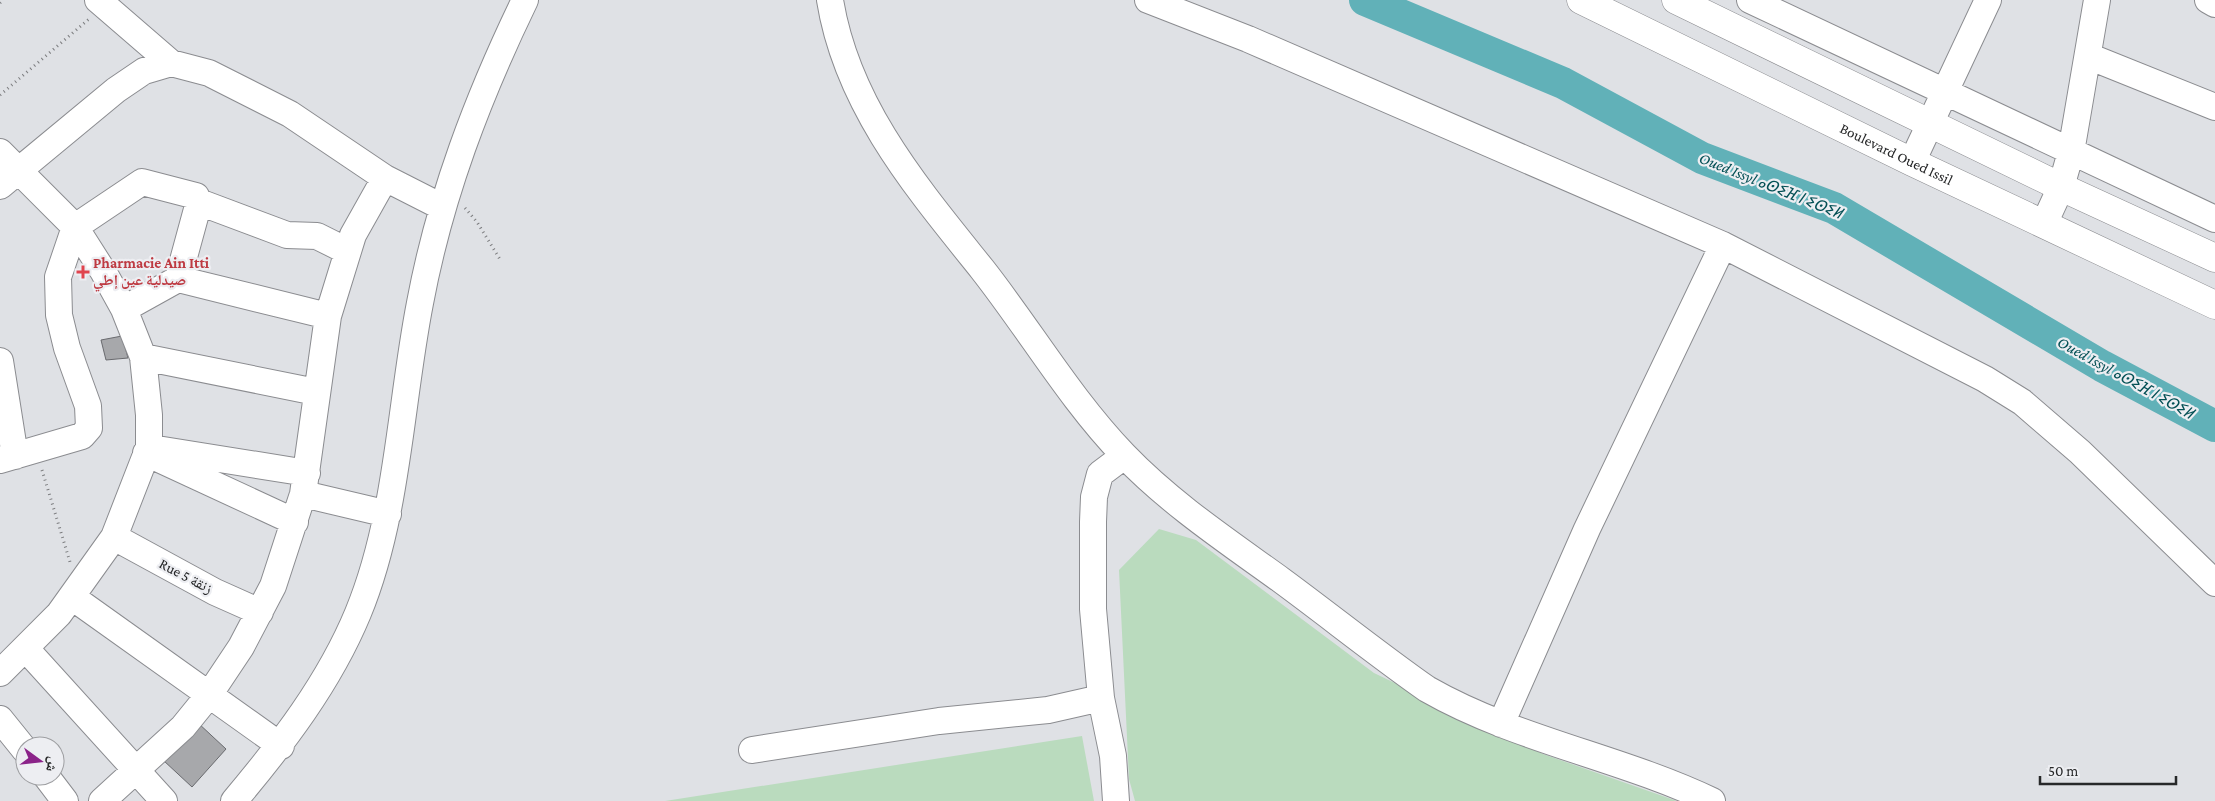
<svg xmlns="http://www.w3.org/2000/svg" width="2215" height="801" font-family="'Crimson Pro','Noto Naskh Arabic','Noto Sans Tifinagh',serif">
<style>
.green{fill:#badbbe}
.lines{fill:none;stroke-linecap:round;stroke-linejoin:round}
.river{stroke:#61b1b8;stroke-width:32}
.building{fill:#a7a8ab;stroke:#696a6e}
.minor-casing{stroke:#8b8c90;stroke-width:28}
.major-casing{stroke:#8b8c90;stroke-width:29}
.path{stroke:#7d7e80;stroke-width:3;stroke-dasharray:1 4;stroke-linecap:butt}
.minor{stroke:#fff;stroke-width:26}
.major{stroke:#fff;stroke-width:28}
.health-dot{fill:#e0444e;stroke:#edeef2;stroke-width:2}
.labels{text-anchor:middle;stroke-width:4.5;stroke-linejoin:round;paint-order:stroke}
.street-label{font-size:15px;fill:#272829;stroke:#edeef2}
.health-label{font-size:15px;font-weight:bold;fill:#be3a42;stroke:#edeef2;text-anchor:start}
.water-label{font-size:16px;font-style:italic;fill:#045055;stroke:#edeef2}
</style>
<rect width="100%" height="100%" fill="#dfe1e5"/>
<path class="green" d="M1159 529 1196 540 1374 673 1543 754 1677 801H1135L1129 779 1119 570Z
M1082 736 1094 801H665Z"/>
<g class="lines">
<path class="river" d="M1365 0 1563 83 1702 158 1834 208 2102 366 2215 426"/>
</g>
<path class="building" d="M122 336 128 358 106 360 101 340Z
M197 722 226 749 192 787 163 760Z"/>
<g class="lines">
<g class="minor-casing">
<path id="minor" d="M98 0 171 63
M830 0C847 106 917 188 982 269 1030 330 1070 399 1124 455 1170 503 1227 541 1281 580 1330 616 1377 654 1427 689 1516 740 1620 757 1712 801
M1148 0 1248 39 1723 245 1985 379 2022 402 2080 452 2215 583
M1750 0 2215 219
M2208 0 2215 4
M2088 56 2215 107
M0 152 75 227 103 271 124 309 143 357 149 415V447L114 537 59 614 0 673
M1912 162 1988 0
M0 186 116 90 144 71 171 63 209 73 290 114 385 178 442 207
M199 202 287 235 317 236 347 251
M2044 224 2061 187 2071 152 2097 0
M124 309 178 279 328 316
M143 357 316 392
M0 361 15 456
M157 449 307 473
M146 453 295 522
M0 460 82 436 89 428 88 406 67 348 59 315 58 277 75 227 142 182 196 196 199 202 178 279
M303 494 388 514
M114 537 215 592 260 612
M72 597 281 746
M26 649 164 801
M0 719 25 750
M1501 724 1587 529 1723 245
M752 750 939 721 1048 710 1101 698
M46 776 65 801
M102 801 183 727 209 695 241 647 273 586 303 494 328 316 353 235 385 178
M234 801C282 744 329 683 358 613 398 516 400 405 420 303 440 196 478 97 525 0
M1116 801 1113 756 1101 698 1093 609V522L1094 497 1100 474 1124 456"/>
</g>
<g class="major-casing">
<g id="major">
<path id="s1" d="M1581 0 1912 162 2215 305"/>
<path d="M1676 0 2061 187 2215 258"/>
</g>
</g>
<path class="path" d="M0 3 3 0
M0 95 89 19
M465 208 477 222 501 261
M42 470 70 562"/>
<use href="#minor" class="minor"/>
<use href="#major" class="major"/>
</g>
<path class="health-dot" d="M80.5 264.5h5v5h5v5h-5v5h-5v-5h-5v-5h5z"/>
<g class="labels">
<g class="street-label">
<text dy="5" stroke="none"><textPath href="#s1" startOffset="351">Boulevard Oued Issil</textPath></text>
<text transform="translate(186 576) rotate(28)" y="5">Rue 5 زنقة</text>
</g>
<g class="health-label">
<text x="93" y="268">Pharmacie Ain Itti<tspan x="93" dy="17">صيدلية عين إطي</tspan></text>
</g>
<g class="water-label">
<text transform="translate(1771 185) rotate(22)" y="6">Oued Issyl ⴰⵙⵉⴼ ⵏ ⵉⵙⵉⵍ</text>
<text transform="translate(2126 377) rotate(29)" y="6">Oued Issyl ⴰⵙⵉⴼ ⵏ ⵉⵙⵉⵍ</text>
</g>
</g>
<g transform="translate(40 761) rotate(105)"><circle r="24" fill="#edeef2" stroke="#9e9fa2"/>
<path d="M0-4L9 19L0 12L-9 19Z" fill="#8b2389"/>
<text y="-8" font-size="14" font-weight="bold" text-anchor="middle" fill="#272829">ش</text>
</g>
<path d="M2040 776v8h136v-8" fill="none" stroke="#272829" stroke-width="2.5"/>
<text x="2048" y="776" font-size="15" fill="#272829" stroke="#edeef2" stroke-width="4" paint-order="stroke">50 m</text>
</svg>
